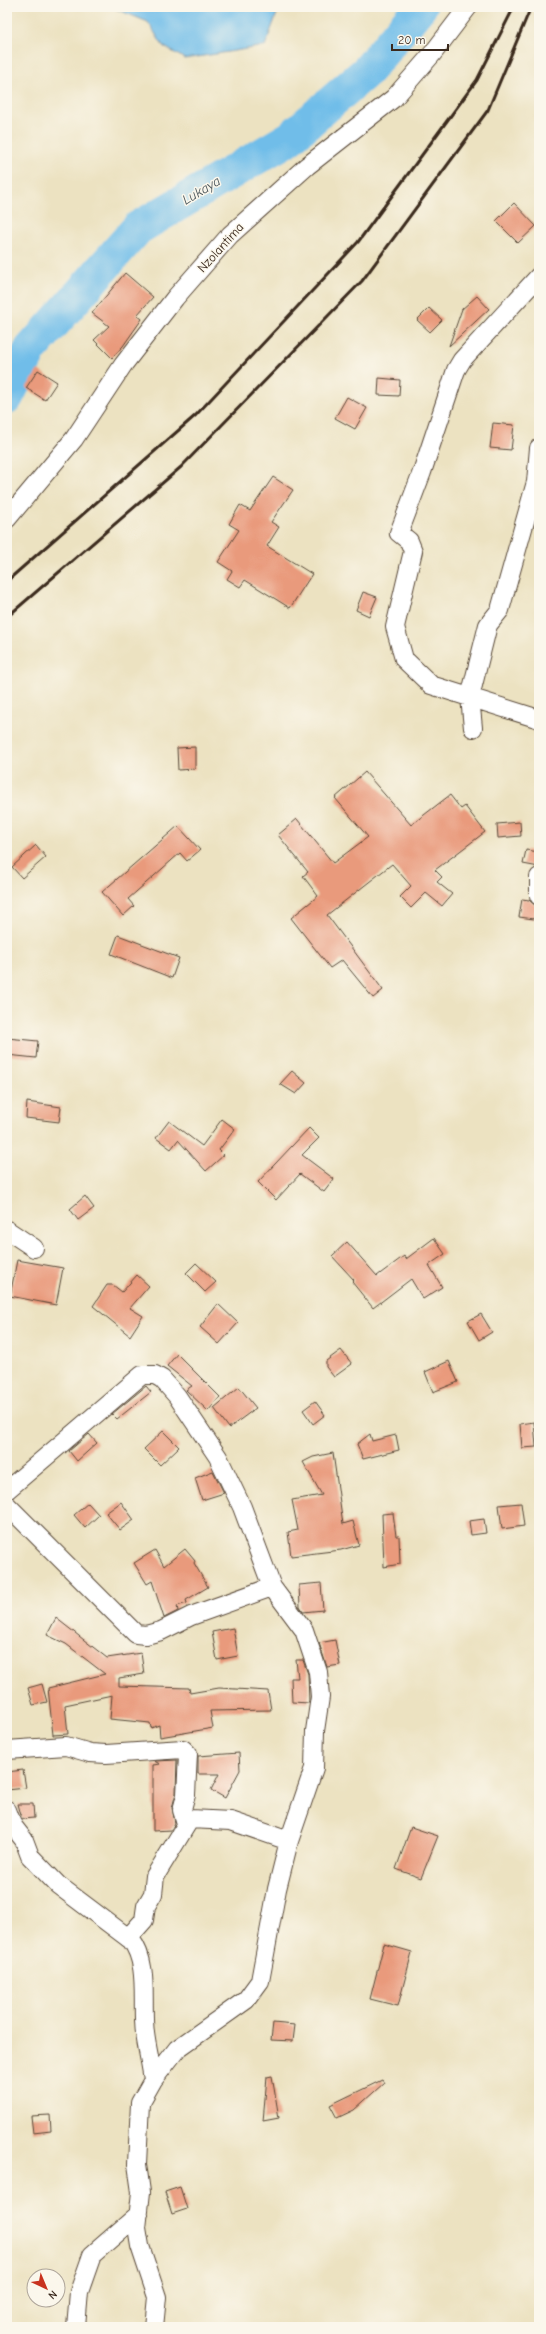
<svg xmlns="http://www.w3.org/2000/svg" width="546" height="2334" font-family="'Comic Neue',sans-serif">
<style>
.water{fill:#6fbde9;stroke:#557484}
.lines{fill:none;stroke-linecap:round;stroke-linejoin:round}
.river{stroke:#6fbde9;stroke-width:34}
.building{fill:#e99a7b}
.minor-casing{stroke:#564636;stroke-width:20}
.minor{stroke:#fff;stroke-width:18}
.rail{stroke:#3b2a1e;stroke-width:3}
.labels{text-anchor:middle;stroke-width:3;stroke-linejoin:round;paint-order:stroke}
.street-label{font-size:13px;fill:#3b2a1e;stroke:#fbf7ec}
.water-label{font-size:14px;font-style:italic;fill:#4b565b;stroke:#fbf7ec}
</style>
<rect width="100%" height="100%" fill="#fbf7ec"/>
<filter id="ink" filterUnits="userSpaceOnUse"><feTurbulence type="fractalNoise" baseFrequency=".025" numOctaves="2"/><feDisplacementMap in="SourceGraphic" scale="8" xChannelSelector="R" yChannelSelector="G"/><feConvolveMatrix kernelMatrix="1 2 1 2 8 2 1 2 1" color-interpolation-filters="sRGB"/></filter>
<filter id="wash" filterUnits="userSpaceOnUse"><feTurbulence type="fractalNoise" baseFrequency=".012" numOctaves="4" result="noise"/><feDisplacementMap in="SourceGraphic" scale="16" xChannelSelector="R" yChannelSelector="G"/><feGaussianBlur stdDeviation="0.9" result="paint"/><feColorMatrix in="noise" values="0 0 0 0 0 0 0 0 0 0 0 0 0 0 0 0 0 1.4 0 .05"/><feComposite in="paint" operator="in"/></filter>
<g filter="url(#wash)">
<rect width="100%" height="100%" fill="#ece2c1"/>
<path class="water" d="M111 7H279V8L265 46 185 59 163 46 148 22Z"/>
<g class="lines">
<path class="river" d="M7 397 31 349 138 228 290 138 367 71 420 7"/>
</g>
<g id="blocks">
<path class="building" d="M514 203 536 226 518 243 496 221Z
M125 273 153 297 137 315 142 319 123 346 112 358 94 340 109 326 92 313Z
M477 296 489 309 449 346 462 309Z
M429 308 442 320 430 332 417 320Z
M38 370 57 382 45 400 26 388Z
M379 378 400 380 399 396 378 395Z
M347 397 367 408 355 429 335 418Z
M493 423 514 425 511 450 490 448Z
M273 477 293 490 271 522 279 527 267 546 312 574 290 608 245 580 240 587 227 579 232 571 218 562 239 530 229 524 240 505 250 511Z
M363 592 377 597 369 616 356 610Z
M195 747V769L178 770 177 748Z
M365 772 411 825 450 795 461 809 465 806 485 832 435 870 442 877 437 882 452 894 442 906 426 893 411 908 400 897 411 886 392 864 327 915 383 990 373 998 342 960 330 968 291 918 318 896 303 876 308 872 278 835 297 819 333 863 368 837 335 798Z
M520 822 521 836 498 838 497 824Z
M178 826 200 850 187 861 180 853 128 899 134 906 123 916 102 892Z
M36 845 46 857 22 878 12 867Z
M526 850 539 852V867L523 864Z
M522 899 529 900 536 906 534 919 519 917Z
M118 935 179 958 172 978 111 954Z
M7 1038 38 1041 36 1058 7 1055Z
M292 1071 306 1083 296 1094 280 1084Z
M27 1102 61 1107 59 1122 26 1118Z
M222 1119 235 1129 219 1150 224 1155 206 1171 178 1140 171 1149 156 1138 169 1121 202 1146Z
M309 1128 319 1138 302 1155 334 1179 324 1192 300 1174 276 1200 258 1182Z
M85 1196 94 1208 78 1220 70 1209Z
M434 1238 445 1254 429 1265 442 1287 423 1299 411 1279 373 1308 352 1282 354 1280 332 1256 347 1242 377 1276 404 1256 406 1259Z
M17 1260 63 1268 56 1305 10 1296Z
M196 1263 216 1282 205 1292 186 1273Z
M137 1275 149 1286 130 1308 143 1316 130 1336 93 1306 107 1285H113L122 1292Z
M218 1304 238 1323 219 1344 200 1327Z
M481 1314 492 1332 479 1340 468 1321Z
M341 1350 352 1364 334 1377 326 1367V1361Z
M177 1354 220 1397 208 1411 186 1390 192 1386 167 1366Z
M449 1361 458 1382 433 1392 425 1372Z
M146 1386 151 1392 117 1419 112 1414Z
M239 1387 256 1408 229 1428 214 1408Z
M315 1401 325 1415 313 1424 303 1410Z
M534 1422 536 1447 522 1448 520 1424Z
M163 1431 179 1447 160 1465 144 1449Z
M89 1434 97 1443 77 1461 69 1451Z
M370 1434 372 1441 396 1435 399 1450 363 1459 357 1444Z
M333 1453 343 1524 353 1521 359 1545 341 1550 291 1556 288 1532 298 1530 292 1500 322 1495 303 1462 313 1457Z
M213 1471 224 1493 202 1500 195 1478Z
M121 1502 134 1520 120 1530 106 1513Z
M88 1503 99 1515 85 1528 74 1515Z
M521 1503 524 1526 502 1529 499 1505Z
M393 1513 396 1536H399L400 1564 384 1567 382 1514Z
M484 1519 486 1533 471 1535 469 1521Z
M185 1549 195 1561 194 1563 208 1587 186 1600 187 1603 177 1606 178 1611 164 1618 152 1581 147 1584 134 1563 155 1550 164 1566Z
M321 1583 323 1610 303 1612 300 1607 299 1585Z
M56 1618 107 1658 141 1653 144 1674 119 1678V1686L189 1688 190 1693 219 1688 268 1691 271 1710 210 1711 213 1728 160 1737 159 1725 151 1728 150 1723 110 1719 112 1695 65 1705 68 1734 53 1735 48 1688 105 1674 66 1644 47 1635Z
M233 1628 238 1656 217 1660 212 1632Z
M335 1640 340 1665 327 1667 319 1643Z
M296 1660H303L308 1674 309 1703 292 1702 291 1678H298Z
M42 1684 47 1702 33 1705 28 1688Z
M239 1753 240 1770 225 1798 211 1790 219 1774H198V1756Z
M177 1760 176 1793 172 1808 175 1823 171 1830 153 1831V1765L160 1764 154 1761Z
M23 1770 26 1788 7 1790V1772Z
M18 1804H33L34 1818 22 1819Z
M411 1827 438 1836 421 1878 396 1869Z
M384 1944 412 1952 398 2006 370 1999Z
M273 2023 295 2025 293 2041 271 2040Z
M272 2076 279 2118 263 2121 267 2077Z
M382 2080 384 2083 354 2110 337 2118 330 2105Z
M50 2115 51 2131 33 2133 31 2116Z
M180 2187 187 2209 172 2214 165 2192Z"/>
</g>
</g>
<g filter="url(#ink)">
<use href="#blocks" fill-opacity="0" stroke="#564636" stroke-width="1"/>
<g class="lines">
<g class="minor-casing">
<path id="minor" d="M539 276 462 360 456 370 422 472 399 533 409 541 413 551 395 627 404 659 431 685 539 719
M7 519 74 439 123 365 175 298 230 235 307 166 394 98 433 53 468 7
M473 728 470 697 488 625 500 610 536 482 539 448
M539 877V896
M7 1230 34 1248
M7 1490 142 1375H155L162 1379 177 1396 218 1457 242 1507 272 1587 304 1630 318 1672 320 1697 315 1731 314 1768 289 1841 277 1889 260 1981 246 2000 177 2049 153 2080 140 2103 137 2164 141 2192 137 2228 140 2246 157 2297 154 2327
M7 1505 136 1634 146 1635 161 1631 191 1616 272 1587
M7 1750 66 1746 90 1753 106 1754 183 1749 188 1754 186 1795 182 1810 186 1823
M7 1810 13 1826 24 1840 30 1856 58 1885 131 1940C150 1964 141 2004 145 2033 147 2049 151 2064 153 2080
M128 1938 144 1920 146 1906 153 1894 155 1876 190 1819 231 1821 289 1841
M76 2327 79 2292 92 2255 139 2214"/>
</g>
<use href="#minor" class="minor"/>
<path class="rail" d="M7 581 196 415 358 242 477 80 514 7
M7 617 181 467 362 281 488 110 531 7"/>
</g>
</g>
<g class="labels">
<g class="street-label">
<text transform="translate(220 247) rotate(-48)" y="5">Nzolantima</text>
</g>
<g class="water-label">
<text transform="translate(201 190) rotate(-31)" y="5">Lukaya</text>
</g>
</g>
<rect width="546" height="2334" fill="none" stroke="#fbf7ec" stroke-width="24"/>
<g transform="translate(46 2288) rotate(136)"><circle r="19" fill="#fbf7ec" stroke="#aea59a"/>
<path d="M0-3L7 15L0 10L-7 15Z" fill="#c8321e"/>
<text y="-6" font-size="11" font-weight="bold" text-anchor="middle" fill="#3b2a1e">N</text>
</g>
<path d="M392 44v6h56v-6" fill="none" stroke="#3b2a1e" stroke-width="2"/>
<text x="398" y="44" font-size="12" fill="#3b2a1e" stroke="#fbf7ec" stroke-width="3" paint-order="stroke">20 m</text>
</svg>
